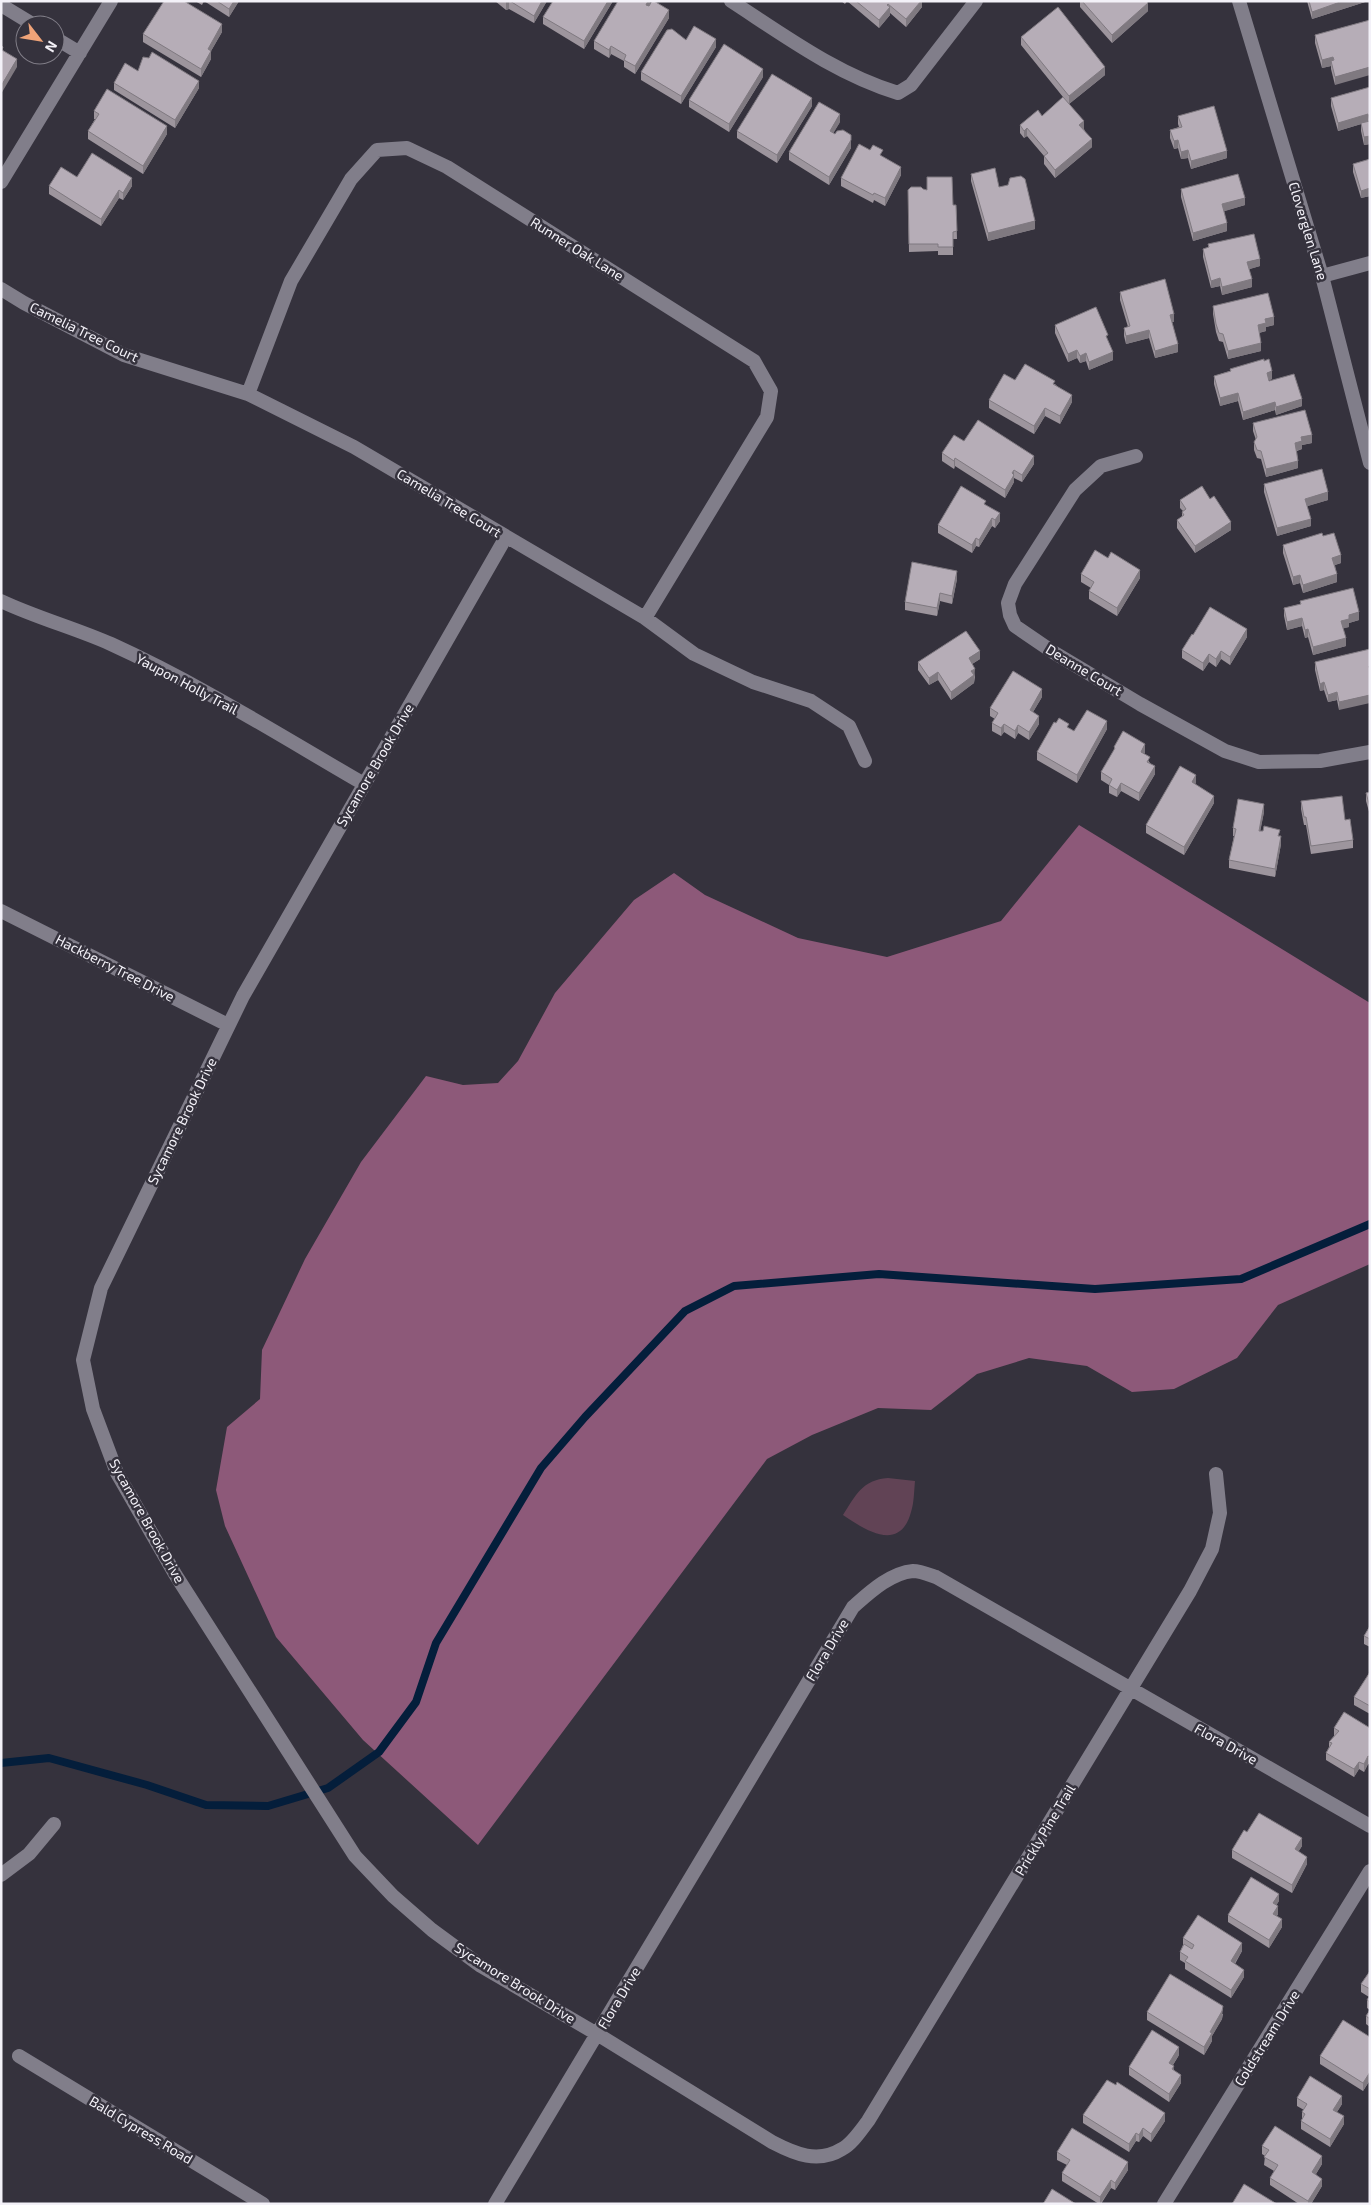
<svg xmlns="http://www.w3.org/2000/svg" width="1371" height="2205" font-family="'Exo 2',sans-serif">
<style>
.green{fill:#614355}
.forest{fill:#8d5979}
.lines{fill:none;stroke-linecap:round;stroke-linejoin:round}
.stream{stroke:#041e3b;stroke-width:8}
.minor{stroke:#817e8a;stroke-width:14}
.tertiary{stroke:#817e8a;stroke-width:14}
.wall{fill:#9d959d}
.shaded-wall{fill:#7f7980}
.building{fill:#b6adb7;stroke:#7f7980}
.labels{text-anchor:middle;stroke-width:5;stroke-linejoin:round;paint-order:stroke}
.street-label{font-size:14px;fill:#f3f1f8;stroke:#35323d}
</style>
<rect width="100%" height="100%" fill="#35323d"/>
<path class="green" d="M888 1478 915 1481C914 1492 914 1503 911 1512 900 1553 865 1530 843 1515 856 1495 862 1480 888 1478Z"/>
<path class="forest" d="M1079 825 1370 1003V1264L1278 1305 1237 1358 1174 1389 1132 1392 1087 1366 1029 1358 977 1374 931 1410 878 1408 812 1435 767 1459 478 1845 363 1740 276 1637 225 1526 216 1490 227 1427 260 1399 262 1350 305 1259 361 1162 426 1076 463 1085 498 1083 518 1061 555 993 634 900 674 873 705 895 798 938 887 957 1001 921Z"/>
<g class="lines">
<path class="stream" d="M1 1763 49 1758 147 1785 206 1805 268 1806 328 1788 379 1752 416 1702 436 1643 541 1468 585 1417 685 1311 734 1286 879 1274 1095 1289 1241 1279 1370 1224"/>
<path class="minor" d="M731 1C785 36 836 74 898 93L911 85 976 1
M1 5 34 25
M55 38 80 53
M1 182 111 1
M1322 276 1370 263
M1 289 24 303 124 355 248 394 354 447 645 618 694 654 753 682 811 701 849 726 865 761
M248 394 291 281 351 179 377 150 407 148 447 167 754 361 771 391 767 417 645 618
M1136 456 1101 466 1075 490 1015 584 1008 603 1010 615 1015 626 1053 652 1140 704 1225 751 1259 762 1320 761 1370 752
M506 537 243 996 101 1288 83 1360 93 1409 117 1473 175 1574 355 1856 393 1896 432 1930 481 1966 597 2034 772 2142C795 2154 818 2164 842 2149 852 2144 861 2130 868 2121L1190 1591 1212 1549 1220 1513 1216 1474
M1 601C37 618 75 628 111 644 199 684 281 736 364 784
M1 911 228 1025
M1 1875 29 1854 54 1824
M19 2056 263 2204
M495 2204 853 1607C869 1593 890 1573 913 1571 920 1571 930 1575 936 1577L1370 1826
M1164 2204 1370 1871"/>
<path class="tertiary" d="M1239 1 1322 276 1370 463"/>
</g>
<path class="wall" d="M195 1H239L229 17 204 1 202 5Z
M495 1H547L534 23 509 9 506 10Z
M553 1H613L584 49 543 24V17Z
M650 1V4L669 18 635 74 624 67V61L611 54 609 58 594 49V41Z
M841 1H922V7L906 27 890 13V15L879 28 847 1 845 4Z
M1080 1H1146L1148 11 1112 43 1080 7Z
M1307 1H1365V2L1312 19Z
M1370 20 1335 85 1331 69V66L1322 68 1315 43V35Z
M222 32 211 51V59L201 77 143 42V34Z
M1021 37 1105 75 1069 104 1084 129 1092 147 1055 178 1044 164V156L1027 136 1024 138 1020 133V125L1042 116 1063 97 1021 45Z
M686 40 716 47 681 104 641 80V72Z
M138 71 199 88 175 128 114 90V83Z
M763 77 729 132 689 107V100Z
M1370 87V144L1364 145 1361 131V124L1338 131 1331 106V98Z
M812 106 777 163 737 138V131Z
M94 111 167 134 143 174 88 139V131L95 119H94Z
M1178 116 1227 158 1191 169 1188 158 1181 159 1178 148 1174 149 1170 138V130L1179 127 1178 124Z
M840 122 833 133 851 148 829 185 789 160V152Z
M883 157 901 175 885 206 874 200 873 203 841 186V178Z
M1370 159V196L1361 198 1353 172V164Z
M971 174 999 187 1035 229 988 241 971 181Z
M77 177 132 186 123 200 119 198 101 226 49 194V186Z
M923 189 953 205H956L957 239H953V255H938V251L909 252 908 190Z
M1181 189 1245 205 1224 211 1227 231 1193 241 1181 197Z
M1208 244 1260 266 1249 269 1252 287 1222 295 1220 286 1211 288 1203 257V249L1208 248Z
M1120 292 1174 322H1172L1178 352 1155 358 1149 338 1126 344 1124 336V328L1128 327 1120 300Z
M1213 306 1274 325 1266 327V331L1259 333 1261 351 1228 359 1223 342 1219 341 1216 332 1213 314Z
M1055 325 1108 342 1113 360 1089 370 1086 361 1080 363 1077 358 1068 362 1055 333Z
M1230 369 1272 379 1269 380V381L1302 406 1276 415 1275 410 1243 420 1238 401 1220 406 1214 384V376L1230 371Z
M1015 380 1055 384 1072 402 1060 424 1045 416 1034 434 989 408V400Z
M1253 423 1312 443 1302 445V449L1297 451 1298 468 1266 477 1261 459 1257 458 1254 450V442L1256 440 1253 431Z
M964 441 1034 464 1022 482 1014 478V482L1005 498 955 466 954 469 942 461V453Z
M1264 484 1328 500 1307 506 1311 526 1277 536 1264 492Z
M1180 500 1231 530 1195 553 1177 528V520L1182 517V512L1183 511 1180 508Z
M986 505 1000 521 995 528 992 526 979 547 976 546 972 553 938 533V525Z
M1323 536 1341 563 1335 565 1337 582 1303 593 1300 583 1293 585 1283 553V545Z
M1081 574 1140 578 1117 616 1089 599V591L1091 588 1081 582Z
M957 579 952 604 940 601 937 616 905 610V602Z
M1300 601 1359 620 1349 623V627L1343 628 1346 646 1313 655 1308 637 1305 638 1302 626 1287 630 1284 616V608L1300 604Z
M1193 635 1247 637 1230 665 1221 659 1216 667 1209 662 1203 671 1182 658V650Z
M1370 649 1339 710 1337 700 1328 702 1324 690 1320 691 1315 670V662Z
M980 659 972 664 975 677 974 683 951 700 938 680 929 685 918 670V662Z
M1042 697 1033 712 1039 724 1029 740 1018 733 1015 739 1004 732 1001 736 992 731V723L995 719 990 716V708Z
M1069 728 1074 731 1107 729 1077 783 1037 760V752Z
M1114 747 1145 752 1144 754 1150 763 1155 774 1139 801 1121 791 1117 797 1109 793V785L1101 780V772L1114 751Z
M1196 783 1195 784 1214 803 1184 855 1146 833V825Z
M1370 792V815L1366 801V793Z
M1301 801 1345 820 1353 840V848L1311 854 1306 825H1304L1301 809Z
M1264 812 1260 831 1280 836 1281 844 1275 877 1229 868V860L1234 836H1233V828Z
M1370 1626V1647L1364 1644V1636Z
M1370 1672V1714L1354 1705V1697Z
M1334 1728H1370V1765L1368 1764 1364 1772 1359 1769 1354 1777 1326 1760V1753L1329 1747V1742L1334 1736Z
M1247 1832 1302 1846 1298 1852 1307 1864 1292 1893 1232 1858V1850Z
M1279 1901 1276 1905 1278 1914 1277 1916 1282 1927 1269 1948 1228 1922V1915Z
M1183 1938 1242 1951 1235 1964 1244 1977 1231 1998 1185 1969V1963L1180 1960V1952L1183 1945Z
M1370 1971V2010L1367 2008V2000L1369 1997 1361 1992V1984Z
M1370 2010V2027L1366 2024V2016Z
M1147 2012 1223 2014 1222 2019 1212 2036V2041L1204 2055 1147 2020Z
M1370 2037V2080L1363 2091 1320 2064V2056Z
M1179 2055 1173 2065 1174 2071 1181 2083 1169 2102 1129 2075V2067Z
M1297 2098 1342 2104 1337 2112 1344 2124 1330 2147 1301 2129V2121L1302 2119V2112L1304 2110 1297 2106Z
M1083 2115 1165 2121 1151 2142 1143 2136 1139 2142 1136 2141 1129 2152 1083 2123Z
M1262 2146 1322 2164 1316 2174 1322 2186 1311 2204H1299L1270 2185V2178L1274 2171 1264 2165 1265 2156 1262 2154Z
M1057 2152 1128 2170 1115 2190 1111 2188 1101 2204H1099L1062 2181V2173L1067 2165 1057 2160Z"/>
<path class="shaded-wall" d="M234 1H239L229 17V9Z
M509 1V9L506 10V2Z
M542 1H547L534 23V16Z
M608 1H613L584 49V41Z
M648 1H650V5L646 13V5Z
M921 1H922V7L906 27V19Z
M1343 1 1365 2 1312 19V12Z
M1148 3V11L1112 43V35Z
M888 4V9L890 7V15L879 28V20Z
M669 10V18L635 74V66Z
M222 24V32L211 51V59L201 77V69L208 49Z
M716 39V47L681 104V96Z
M611 46V54L609 58V50Z
M1333 57V65L1331 61V66L1322 68V60Z
M17 59V67L1 94V86Z
M1105 67V75L1069 104V96Z
M1370 67V75L1335 85V77Z
M763 69V77L729 132V124Z
M199 81V88L175 128V120Z
M812 98V106L777 163V155Z
M840 114V122L830 139V131Z
M1368 114V122L1338 131V123Z
M1084 121V129L1079 133V125Z
M167 126V134L143 174V166Z
M1027 128V136L1024 138V131Z
M1370 136V144L1364 145V137Z
M1092 139V147L1055 178V170Z
M851 140V148L829 185V177Z
M1178 140V148L1174 149V141Z
M1188 150V158L1181 159V152Z
M1227 151V158L1191 169V161Z
M901 167V175L885 206V198Z
M132 178V186L123 200V193Z
M1370 188V196L1361 198V191Z
M119 190V198L101 226V219Z
M1245 198V205L1222 212V204Z
M1035 221V229L988 241V233Z
M1227 223V231L1193 241V233Z
M1260 259V266L1247 270V262Z
M1220 278V286L1211 288V281Z
M1252 279V287L1222 295V287Z
M1174 314V322H1170V315Z
M1274 317V325L1266 327V331L1258 333V325L1265 319Z
M1149 330V338L1126 344V336Z
M1261 343V351L1228 359V351Z
M1178 344V352L1155 358V351Z
M1077 350V358L1068 362V354Z
M1113 352V360L1089 370V362Z
M1086 353V361L1080 363V356Z
M1272 371V379L1267 381V373Z
M1238 393V401L1220 406V398Z
M1072 395V402L1060 424V416Z
M1302 399V406L1276 415V407Z
M1275 402V410L1243 420V412Z
M1045 408V416L1034 434V426Z
M1312 435V443L1302 445V449L1295 451V443L1301 437Z
M1034 456V464L1022 482V475Z
M955 458V466L954 469V461Z
M1298 461V468L1266 477V469Z
M1014 470V482L1005 498V490Z
M1328 492V500L1305 507V499Z
M1000 513V521L995 528V520Z
M992 518V526L979 547V540Z
M1311 519V526L1277 536V528Z
M1231 522V530L1195 553V546Z
M976 538V546L972 553V545Z
M1341 555V563L1332 566V558Z
M1140 570V578L1117 616V608Z
M957 571V579L952 604V596Z
M1337 574V582L1303 593V585Z
M1300 575V583L1293 585V577Z
M940 593V601L937 616V608Z
M1359 612V620L1349 623V627L1341 629V621L1349 615Z
M1302 618V626L1287 630V622Z
M1247 629V637L1230 665V657Z
M1308 629V637L1305 638V630Z
M1346 638V646L1313 655V647Z
M980 651V659L969 666V658Z
M1221 651V659L1216 667V659Z
M1209 654V662L1203 671V663Z
M975 669 974 683 951 700V692L971 671Z
M938 672V680L929 685V678Z
M1324 682V690L1320 691V684Z
M1042 689V697L1030 717V710Z
M1337 692V700L1328 702V695Z
M1370 695V703L1339 710V702Z
M1039 716V724L1029 740V732Z
M1107 721V729L1077 783V775Z
M1004 724V732L1001 736V728Z
M1018 725V733L1015 739V731Z
M1145 744V752L1141 760V752Z
M1155 766V774L1139 801V793Z
M1196 775V783L1192 790V782Z
M1121 783V791L1117 797V790Z
M1214 796V803L1184 855V847Z
M1264 804V812L1259 838V831Z
M1281 836V844L1275 877V869Z
M1368 1756V1764L1364 1772V1764Z
M1359 1762V1769L1354 1777V1769Z
M1302 1838V1846L1295 1857V1849Z
M1307 1857V1864L1292 1893V1885Z
M1279 1894V1901L1273 1911V1903Z
M1278 1906V1914L1273 1921V1914Z
M1282 1919V1927L1269 1948V1940Z
M1242 1943V1951L1231 1969V1961Z
M1244 1970V1977L1231 1998V1990Z
M1223 2006 1222 2019 1212 2036V2041L1204 2055V2047L1210 2032Z
M1179 2047V2055L1169 2071V2063Z
M1370 2072V2080L1363 2091V2083Z
M1181 2075V2083L1169 2102V2094Z
M1342 2096V2104L1333 2118V2110Z
M1165 2113V2121L1151 2142V2134Z
M1344 2116V2124L1330 2147V2139Z
M1143 2128V2136L1139 2142V2135Z
M1136 2133V2141L1129 2152V2144Z
M1322 2156V2164L1312 2180V2172Z
M1128 2162V2170L1115 2190V2183Z
M1322 2179V2186L1311 2204H1308V2201Z
M1111 2180V2188L1100 2204V2197Z"/>
<path class="building" d="M164 1H184L222 24 208 49 211 51 201 69 143 34Z
M217 1H234L229 9Z
M510 1H542L534 16Z
M553 1H608L584 41 543 17Z
M618 1H648L646 5 649 6 652 1H654L669 10 635 66 624 60 626 55 611 46 609 50 594 41Z
M856 1H921L906 19 888 4 887 5 890 7 879 20Z
M1082 1H1146L1148 3 1112 35Z
M1309 1H1343L1312 12Z
M1058 7 1105 67 1069 96 1021 37Z
M1370 20V67L1335 77 1331 61 1334 60 1333 57 1322 60 1315 35Z
M694 26 716 39 681 96 641 72 667 30 672 29 686 40Z
M724 44 763 69 729 124 689 100Z
M1 46 3 47 2 50 17 59 1 86Z
M152 52 199 81 175 120 114 83 125 63 138 71 143 57 149 58Z
M772 74 812 98 777 155 737 131Z
M1370 87V136L1364 137 1361 123 1370 121 1368 114 1338 123 1331 98Z
M107 89 167 126 143 166 88 131 99 114 94 111Z
M1063 97 1084 121 1079 125 1092 139 1055 170 1044 156 1048 153 1027 128 1024 131 1020 125 1038 110 1042 116Z
M819 102 840 114 830 131 835 134 837 131 843 130 851 135V140L829 177 789 152Z
M1214 106 1227 151 1191 161 1188 150 1181 152 1178 140 1174 141 1170 130 1182 127 1178 116Z
M859 144 870 150 873 145 883 150 880 155 901 167 885 198 874 193 873 195 841 178Z
M92 153 132 178 123 193 119 190 101 219 49 186 61 167 77 177Z
M1370 159V188L1361 191 1353 164Z
M995 168 999 187 1008 185 1010 178 1021 176 1025 179 1035 221 988 233 971 174Z
M1238 174 1245 198 1222 204 1227 223 1193 233 1181 189Z
M927 177H952L953 205H956L957 231 953 232V247H938V244H909L908 190 911 187H921L923 189 927 190Z
M1254 234 1260 259 1247 262 1252 279 1222 287 1220 278 1211 281 1203 249 1209 247 1208 244Z
M1165 279 1174 314 1170 315 1178 344 1155 351 1149 330 1126 336 1124 328 1130 326 1120 292Z
M1268 293 1274 317 1265 319 1266 323 1258 325 1261 343 1228 351 1223 334 1219 333 1216 324 1213 306Z
M1096 307 1108 335 1106 336 1113 352 1089 362 1086 353 1080 356 1077 350 1068 354 1055 325Z
M1264 359V361L1269 359 1272 371 1267 373 1269 381 1294 374 1302 399 1276 407 1275 402 1243 412 1238 393 1220 398 1214 376 1231 371 1230 369Z
M1025 364 1055 381 1053 384 1072 395 1060 416 1045 408 1034 426 989 400 1004 374 1015 380Z
M1305 410 1312 435 1301 437 1302 441 1295 443 1298 461 1266 469 1261 451 1257 450 1254 442 1257 437 1253 423Z
M978 420 1034 456 1022 475 1014 470 1012 473 1014 475 1005 490 955 458 954 461 942 453 954 435 964 441Z
M1322 469 1328 492 1305 499 1311 519 1277 528 1264 484Z
M961 486 986 501 984 504 1000 513 995 520 992 518 979 540 976 538 972 545 938 525Z
M1202 486 1210 499 1214 496 1231 522 1195 546 1177 520 1184 515 1182 512 1186 509 1180 500Z
M1322 533 1323 536 1334 533 1341 555 1332 558 1337 574 1303 585 1300 575 1293 577 1283 545Z
M1095 550 1108 558 1111 552 1140 570 1117 608 1089 591 1094 582 1081 574Z
M912 562 957 571 952 596 940 593 937 608 905 602Z
M1353 588 1359 612 1349 615V619L1341 621 1346 638 1313 647 1308 629 1305 630 1302 618 1287 622 1284 608 1301 604 1300 601Z
M1210 607 1247 629 1230 657 1221 651 1216 659 1209 654 1203 663 1182 650 1192 634 1193 635Z
M966 631 980 651 969 658 975 669 971 671 974 675 951 692 938 672 929 678 918 662Z
M1370 649V666H1369L1370 671V695L1339 702 1337 692 1328 695 1324 682 1320 684 1315 662Z
M1013 671 1042 689 1030 710 1039 716 1029 732 1018 725 1015 731 1004 724 1001 728 992 723 998 713 990 708Z
M1087 710 1107 721 1077 775 1037 752 1054 722 1056 723 1059 718 1069 724 1067 727 1074 731Z
M1123 731 1145 744 1141 752 1150 757 1147 762 1155 766 1139 793 1121 783 1117 790 1109 785 1112 779 1101 772 1115 748 1114 747Z
M1180 766 1196 775 1192 782 1214 796 1184 847 1146 825Z
M1370 792V807L1366 793Z
M1342 796 1345 820 1350 819 1353 840 1311 846 1306 817H1304L1301 801Z
M1238 799 1264 804 1259 831H1263L1264 826 1280 830 1278 836H1281L1275 869 1229 860 1236 829 1233 828Z
M1370 1626V1639L1364 1636Z
M1370 1672V1706L1354 1697Z
M1344 1712 1370 1728V1757L1368 1756 1364 1764 1359 1762 1354 1769 1326 1753 1332 1743 1329 1742 1339 1731 1334 1728Z
M1259 1813 1302 1838 1295 1849 1307 1857 1292 1885 1232 1850 1244 1830 1247 1832Z
M1251 1877 1279 1894 1273 1903 1278 1906 1273 1914 1282 1919 1269 1940 1228 1915Z
M1198 1915 1242 1943 1231 1961 1244 1970 1231 1990 1185 1961 1188 1957 1180 1952 1184 1944 1192 1949 1194 1945 1183 1938Z
M1370 1971V1989L1361 1984Z
M1170 1974 1223 2006 1222 2011 1210 2032 1212 2033 1204 2047 1147 2012Z
M1370 1995V2002L1367 2000Z
M1370 2010V2019L1366 2016Z
M1343 2020 1370 2037V2072L1363 2083 1320 2056Z
M1152 2030 1179 2047 1169 2063 1174 2066 1172 2069 1181 2075 1169 2094 1129 2067Z
M1310 2076 1342 2096 1333 2110 1344 2116 1330 2139 1301 2121 1305 2114 1302 2112 1307 2104 1297 2098Z
M1107 2080 1116 2085 1117 2082 1165 2113 1151 2134 1143 2128 1139 2135 1136 2133 1129 2144 1083 2115Z
M1275 2126 1322 2156 1312 2172 1322 2179 1308 2201 1270 2178 1278 2165 1264 2157 1269 2150 1262 2146Z
M1072 2128 1128 2162 1115 2183 1111 2180 1100 2197 1062 2173 1070 2160 1057 2152Z
M1244 2184 1277 2204H1232Z
M1052 2189 1076 2204H1043Z"/>
<g class="labels">
<g class="street-label">
<text transform="translate(1308 231) rotate(73)" y="5">Cloverglen Lane</text>
<text transform="translate(577 249) rotate(32)" y="5">Runner Oak Lane</text>
<text transform="translate(84 332) rotate(26)" y="5">Camelia Tree Court</text>
<text transform="translate(449 503) rotate(31)" y="5">Camelia Tree Court</text>
<text transform="translate(1084 670) rotate(31)" y="5">Deanne Court</text>
<text transform="translate(187 684) rotate(28)" y="5">Yaupon Holly Trail</text>
<text transform="translate(375 765) rotate(-60)" y="5">Sycamore Brook Drive</text>
<text transform="translate(115 968) rotate(27)" y="5">Hackberry Tree Drive</text>
<text transform="translate(182 1121) rotate(-64)" y="5">Sycamore Brook Drive</text>
<text transform="translate(147 1521) rotate(61)" y="5">Sycamore Brook Drive</text>
<text transform="translate(827 1650) rotate(-59)" y="5">Flora Drive</text>
<text transform="translate(1226 1744) rotate(29)" y="5">Flora Drive</text>
<text transform="translate(1045 1830) rotate(-59)" y="5">Prickly Pine Trail</text>
<text transform="translate(515 1983) rotate(32)" y="5">Sycamore Brook Drive</text>
<text transform="translate(619 1998) rotate(-59)" y="5">Flora Drive</text>
<text transform="translate(1267 2038) rotate(-58)" y="5">Coldstream Drive</text>
<text transform="translate(141 2130) rotate(31)" y="5">Bald Cypress Road</text>
</g>
</g>
<rect width="1371" height="2205" fill="none" stroke="#f3f1f8" stroke-width="5"/>
<g transform="translate(40 40) rotate(121)"><circle r="24" fill="#35323d" stroke="#817e88"/>
<path d="M0-4L9 19L0 12L-9 19Z" fill="#efa378"/>
<text y="-8" font-size="14" font-weight="bold" text-anchor="middle" fill="#f3f1f8">N</text>
</g>
</svg>
